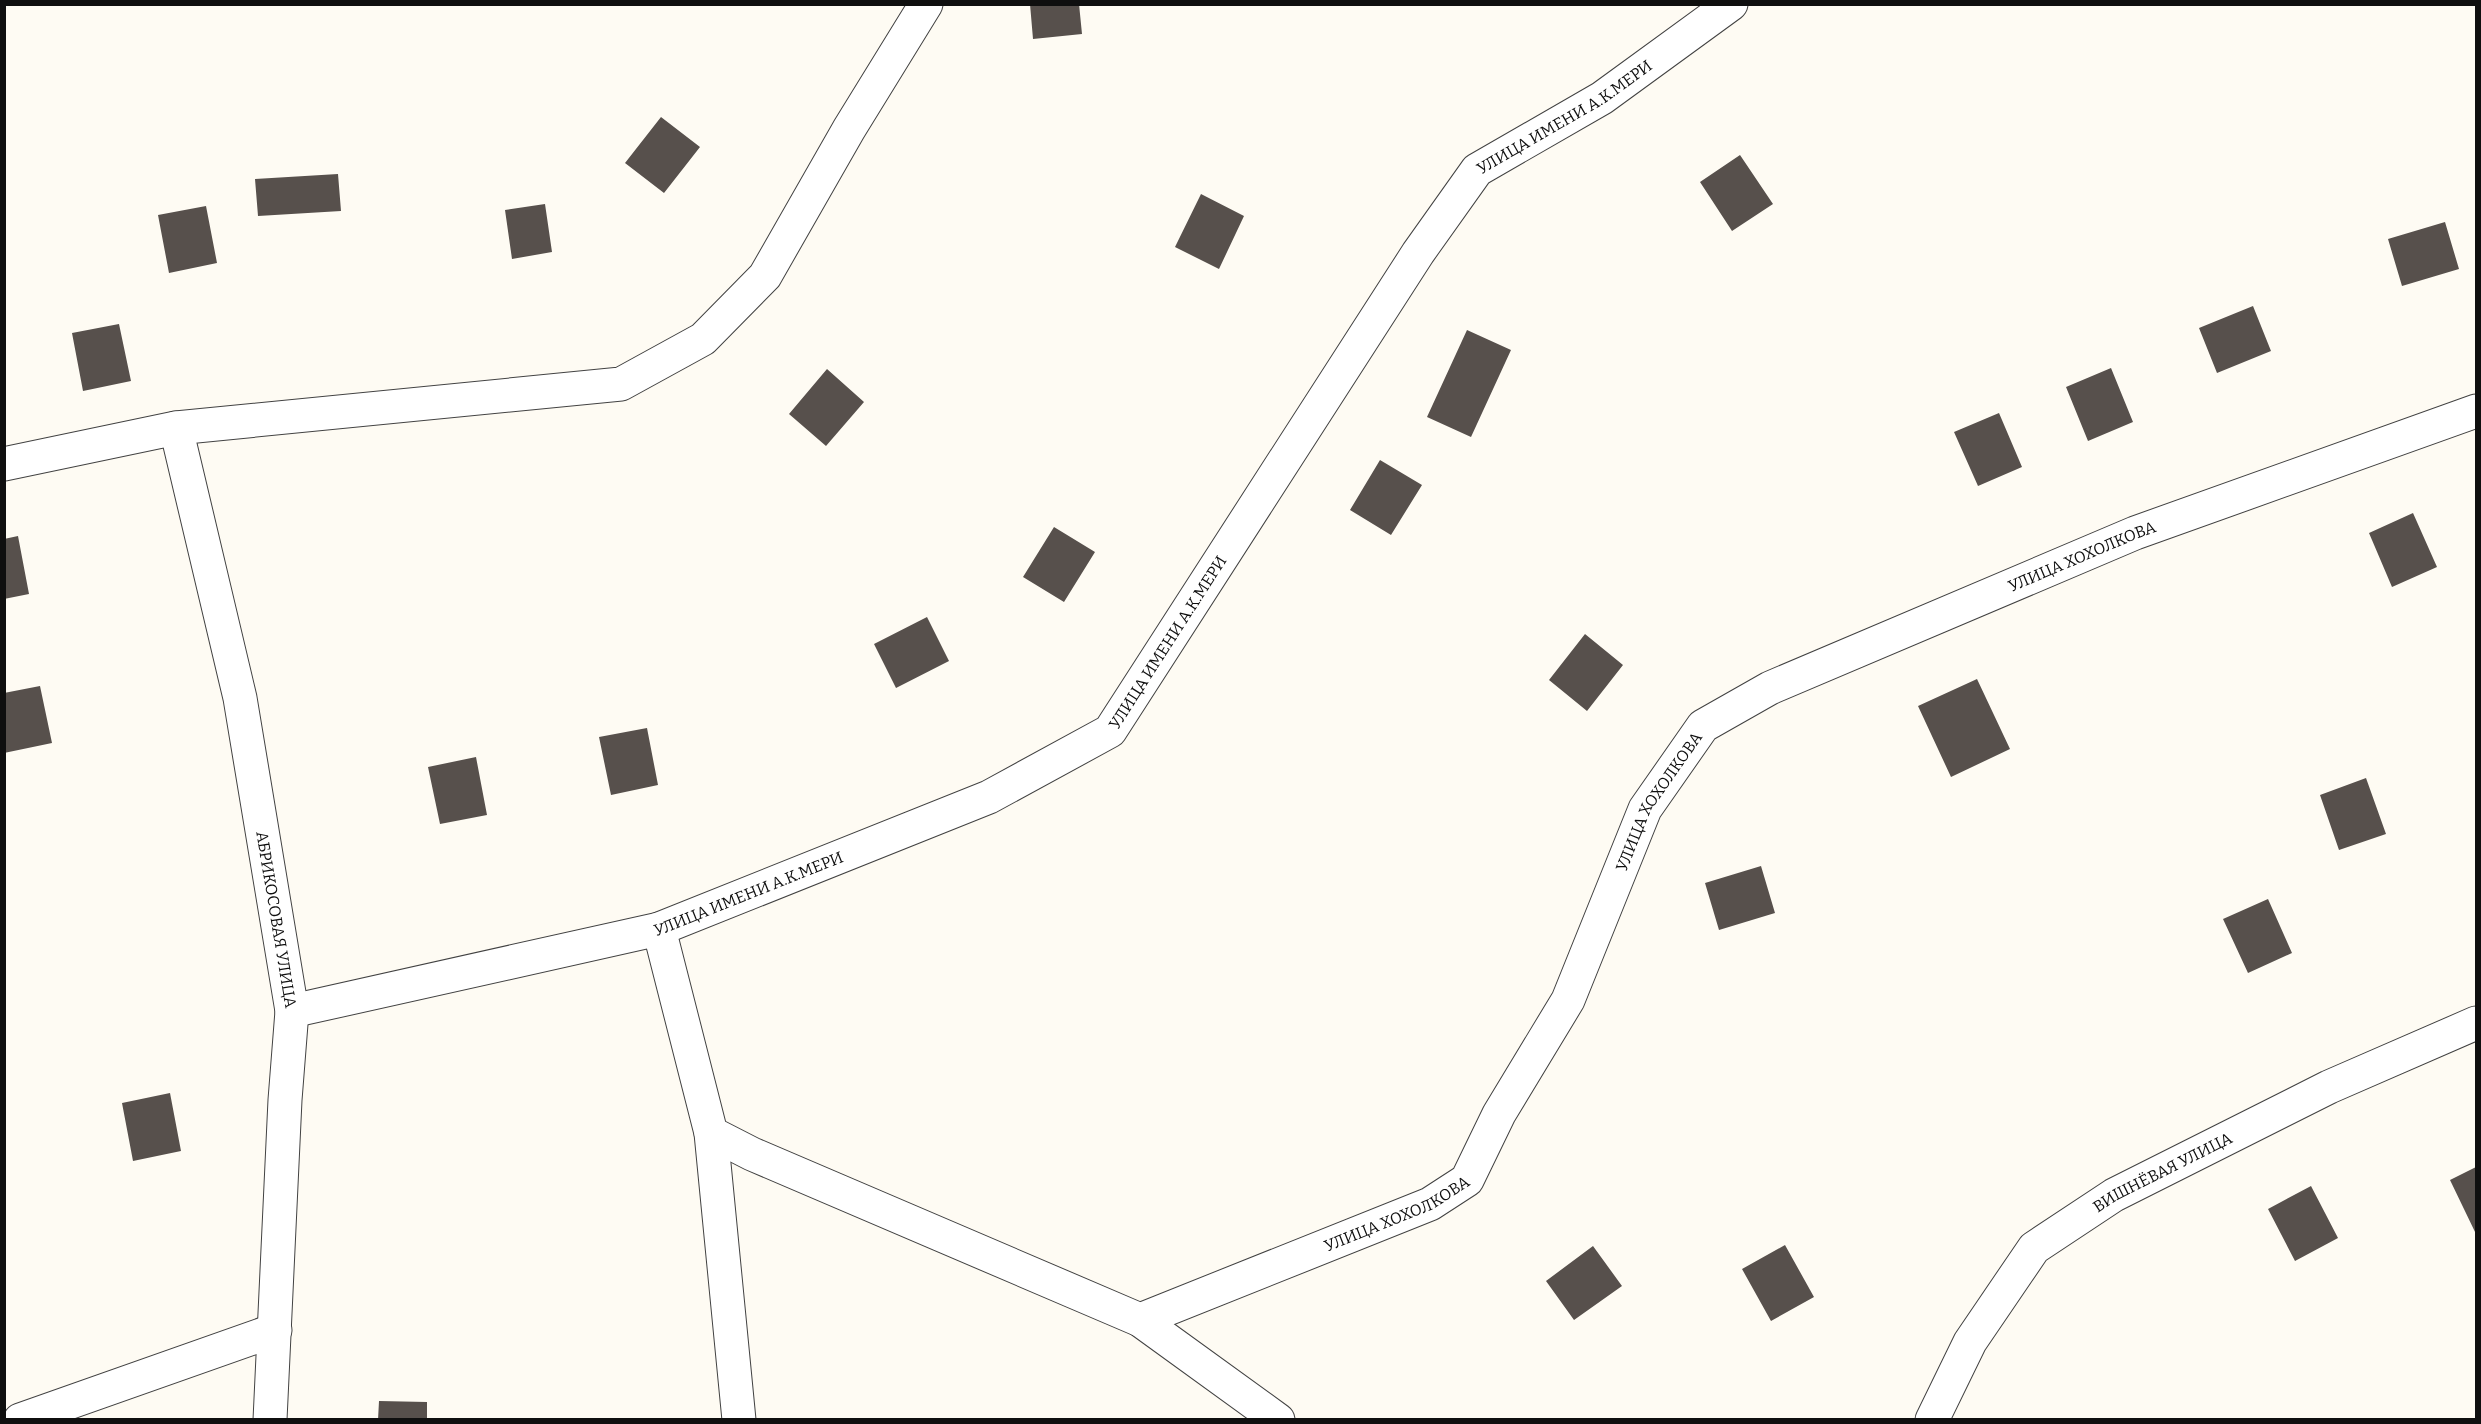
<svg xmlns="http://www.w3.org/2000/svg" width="2481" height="1424" font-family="Bitter,serif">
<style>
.building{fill:#57504c}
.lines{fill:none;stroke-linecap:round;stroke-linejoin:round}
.minor-casing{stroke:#424242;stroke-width:35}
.minor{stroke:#fff;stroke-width:33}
.labels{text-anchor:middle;stroke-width:6;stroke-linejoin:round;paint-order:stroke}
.street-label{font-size:16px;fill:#0f0f0f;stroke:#fff}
</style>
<rect width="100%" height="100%" fill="#fefbf3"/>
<path class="building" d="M1030 4H1079L1082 34 1033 39Z
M661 117 700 147 664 193 625 163Z
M1740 155 1773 204 1732 231 1700 182Z
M338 174 341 211 258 216 255 179Z
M1201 194 1244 216 1219 269 1175 247Z
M545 204 552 252 512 259 505 210Z
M206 206 217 263 169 273 158 215Z
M2445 222 2459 269 2402 286 2388 239Z
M2253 306 2271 351 2217 373 2199 328Z
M119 324 131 381 83 391 72 333Z
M1467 330 1511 350 1471 437 1427 417Z
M2111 368 2133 422 2088 441 2066 387Z
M827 369 864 402 826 446 789 414Z
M1999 413 2022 467 1978 486 1954 432Z
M1380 460 1422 485 1391 535 1350 510Z
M2413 513 2437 567 2392 587 2369 533Z
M1054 527 1095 552 1064 602 1023 577Z
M18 536 29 594 4 599V539Z
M927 617 949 661 896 688 874 644Z
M1585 634 1623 665 1587 711 1549 680Z
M1977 679 2010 749 1951 777 1918 706Z
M40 686 52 743 4 753V693Z
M647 728 658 785 611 795 599 737Z
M476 757 487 815 440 824 428 767Z
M2366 778 2386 834 2339 850 2320 795Z
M1761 866 1775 913 1719 930 1705 883Z
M2268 899 2292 953 2248 973 2223 919Z
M170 1093 181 1151 133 1161 122 1103Z
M2476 1167V1234L2450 1180Z
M2311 1186 2338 1238 2295 1261 2268 1209Z
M1785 1245 1814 1297 1771 1321 1742 1269Z
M1593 1246 1622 1286 1574 1320 1546 1281Z
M379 1401 427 1402V1420H378Z"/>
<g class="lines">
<g class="minor-casing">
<g id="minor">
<path id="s1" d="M176 428 240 698 292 1011 285 1100 270 1420"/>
<path d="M4 464 176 428 621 384 703 339 765 276 849 129 926 4"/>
<path d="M659 929 711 1133 752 1154 1140 1320 1278 1420"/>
<path id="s2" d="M292 1011 659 929 989 797 1110 731 1418 253 1477 170 1602 98 1731 4"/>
<path d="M711 1133 739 1420"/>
<path id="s3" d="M1140 1320 1430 1204 1467 1180 1499 1114 1568 1000 1645 809 1703 726 1770 688 2135 533 2476 411"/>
<path d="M20 1420 275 1330"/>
<path id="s4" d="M1932 1420 1970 1342 2034 1248 2114 1195 2329 1087 2476 1023"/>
</g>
</g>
<use href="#minor" class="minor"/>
</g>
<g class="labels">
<g class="street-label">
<text dy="6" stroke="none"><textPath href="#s2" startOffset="1642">УЛИЦА ИМЕНИ А.К.МЕРИ</textPath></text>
<text dy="6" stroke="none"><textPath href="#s3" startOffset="1286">УЛИЦА ХОХОЛКОВА</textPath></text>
<text dy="6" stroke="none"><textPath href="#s2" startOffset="975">УЛИЦА ИМЕНИ А.К.МЕРИ</textPath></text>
<text dy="6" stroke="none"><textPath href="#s3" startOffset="782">УЛИЦА ХОХОЛКОВА</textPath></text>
<text dy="6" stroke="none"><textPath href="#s2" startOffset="472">УЛИЦА ИМЕНИ А.К.МЕРИ</textPath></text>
<text dy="6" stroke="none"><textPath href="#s1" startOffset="502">АБРИКОСОВАЯ УЛИЦА</textPath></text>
<text dy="6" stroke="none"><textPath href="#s4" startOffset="350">ВИШНЁВАЯ УЛИЦА</textPath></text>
<text dy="6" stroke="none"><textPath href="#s3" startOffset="278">УЛИЦА ХОХОЛКОВА</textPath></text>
</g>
</g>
<rect width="2481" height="1424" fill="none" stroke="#0f0f0f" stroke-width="12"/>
</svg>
